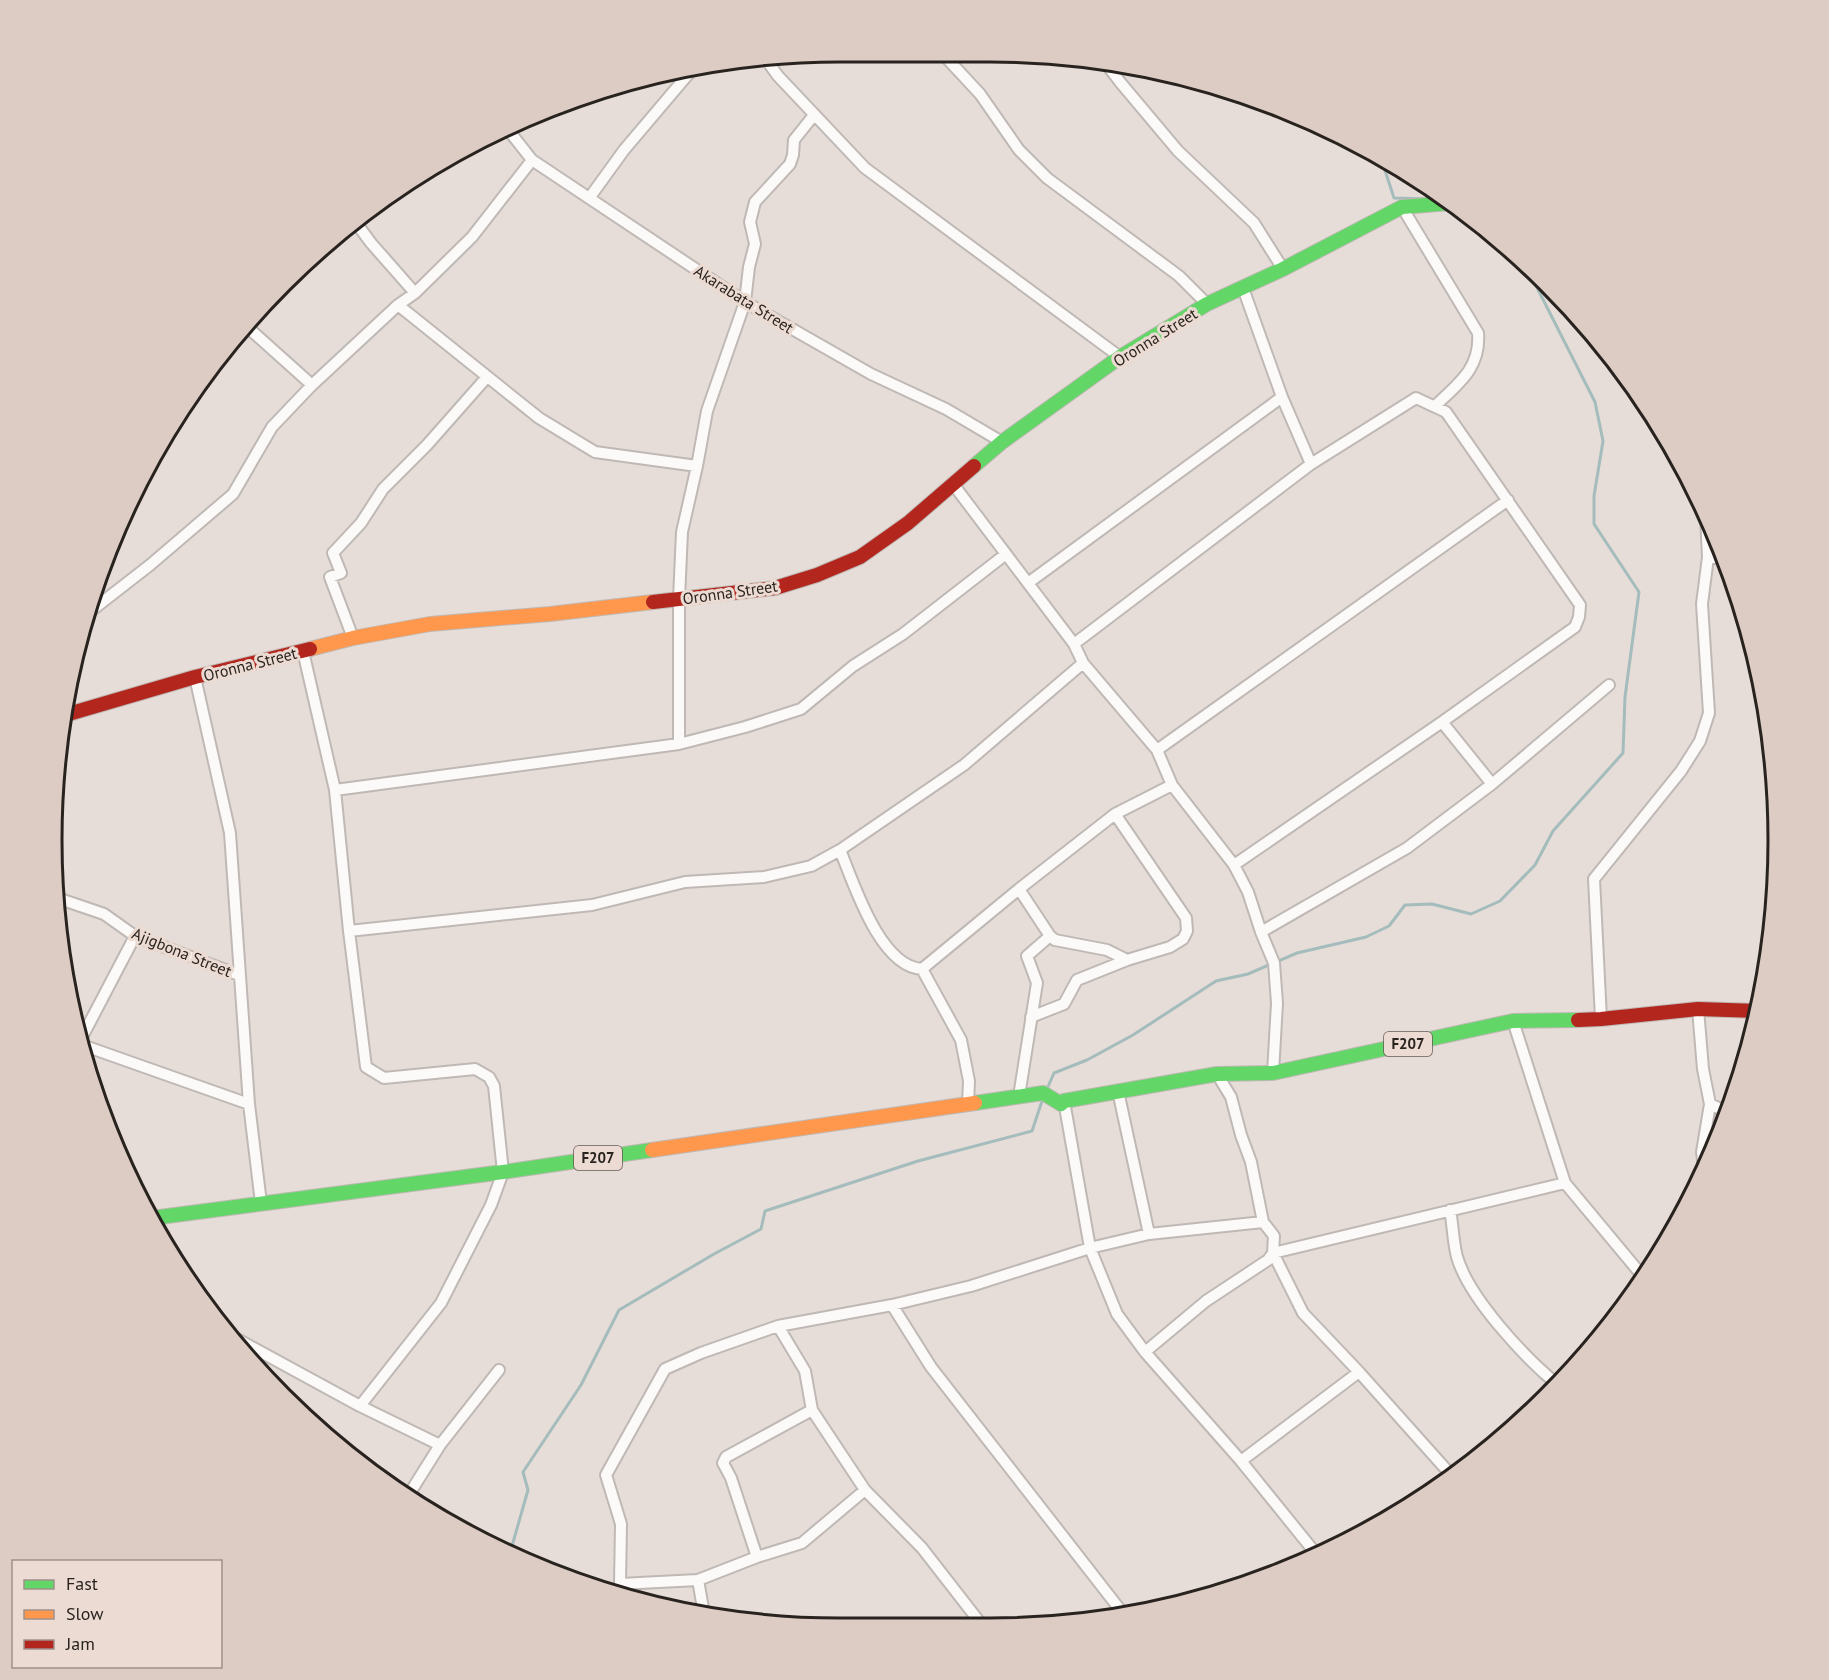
<svg xmlns="http://www.w3.org/2000/svg" width="1829" height="1680" font-family="'PT Sans',sans-serif">
<style>
.lines{fill:none;stroke-linecap:round;stroke-linejoin:round}
.stream{stroke:#a4bcbc;stroke-width:3}
.street-casing{stroke:#bfb8b4;stroke-width:14}
.fast-casing{stroke:#bfb8b4;stroke-width:16}
.slow-casing{stroke:#bfb8b4;stroke-width:16}
.jam-casing{stroke:#bfb8b4;stroke-width:16}
.street{stroke:#fbfaf9;stroke-width:10}
.fast{stroke:#63d668;stroke-width:14}
.slow{stroke:#ff974d;stroke-width:14}
.jam{stroke:#b3261e;stroke-width:14}
.labels{text-anchor:middle;stroke-width:6;stroke-linejoin:round;paint-order:stroke}
.shield{fill:#ecdbd2;stroke:#645a55;stroke-width:1.5}
.shield-label{font-size:15px;font-weight:bold;fill:#29231f}
.street-label{font-size:16px;fill:#29231f;stroke:#ecdbd2}
.rim{fill:none;stroke:#29231f;stroke-width:3}
</style>
<rect width="100%" height="100%" fill="#e6ddd8"/>
<g class="lines">
<path class="stream" d="M1317 125 1330 135 1353 144
M1366 151 1382 161 1394 198 1427 199
M1447 209 1472 220
M1047 1089 1054 1073 1087 1060 1133 1035 1216 981 1248 974 1297 953 1366 937 1389 926 1405 905 1432 904 1471 914 1500 901 1535 865 1553 831 1623 753 1625 697 1639 592 1594 524V496L1603 441 1595 402 1525 264
M510 1553 528 1490 523 1472 581 1385 619 1310 714 1254 761 1229 765 1211 918 1161 1032 1131 1043 1098"/>
<g class="street-casing">
<path id="street" d="M941 52 980 94 1019 150 1047 178 1179 276 1207 304
M765 58 778 76 865 168 1120 357
M1104 61 1120 82 1178 151 1254 223 1283 269
M506 127 532 160 745 302 871 374 946 409 1002 442
M590 197 624 150 696 65
M1402 207 1478 333C1481 368 1458 384 1435 406
M354 220 371 243 415 293
M1243 288 1282 397 1311 464
M398 305 539 418 595 452 697 466
M244 324 312 385
M953 484 1074 644 1083 663 1157 750 1172 785 1234 865 1248 892 1261 932 1274 963 1277 1003 1273 1073
M1708 557 1724 559
M1028 583 1282 397
M87 614 150 565 233 494 272 427 312 385 398 305 415 293 472 237 532 160
M353 638 330 577 341 573 333 553 361 523 383 489 427 445 487 377
M1074 644 1311 464 1416 398 1446 412 1580 605 1579 617 1575 627 1442 722 1234 865
M303 651 335 790 349 931 366 1067 384 1078 475 1069 489 1077 494 1086 503 1172 491 1205 441 1303 360 1406
M195 677 230 833 249 1104 261 1203
M679 744V599L682 532 697 466 707 411 745 302 749 267 755 244 750 222 755 202 790 164 793 155 794 140 814 115
M1157 750 1508 500
M1492 784 1609 685
M335 790 679 744 745 727 801 709 853 666 903 634 1006 554
M840 850C854 884 880 967 922 969L1019 889 1115 814 1172 785
M1019 889 1050 936 1027 956 1037 983 1020 1090 1025 1096
M60 899 104 914 135 936 239 975
M349 931 592 905 685 882 764 877 811 866 840 850 964 765 1083 663
M1261 932 1407 848 1492 784 1442 722
M1050 936 1055 940 1107 950 1127 960
M922 969 961 1040 969 1081 968 1103
M1698 1009 1703 1069 1710 1104 1702 1152 1704 1168
M1031 1017 1064 1004 1077 980 1127 960 1170 947 1183 939 1187 931 1186 918 1115 814
M1601 1019 1594 879 1681 771 1700 741 1709 713 1702 604 1708 557 1706 516
M1513 1021 1565 1183 1645 1279
M80 1041 135 936
M82 1045 249 1104
M1217 1074 1231 1097 1241 1135 1251 1162 1263 1222 1274 1236 1273 1253 1303 1313 1359 1372 1452 1476
M1118 1091 1149 1234
M1064 1101 1090 1248 1117 1314 1145 1352 1241 1461 1317 1555
M1710 1104 1727 1112
M1450 1210C1453 1225 1453 1242 1457 1257 1469 1298 1524 1357 1558 1385
M892 1305 931 1367 1125 1616
M778 1326 805 1371 812 1410 865 1490 922 1548 985 1629
M237 1339 360 1406 440 1445
M1145 1352 1206 1301 1268 1260 1273 1253 1565 1183
M1241 1461 1359 1372
M408 1496 440 1445 499 1370
M757 1557 731 1478 723 1463 726 1457 812 1410
M620 1584 698 1580
M618 1594 620 1584 621 1524 606 1475 665 1369 701 1353 778 1326 892 1305 971 1286 1090 1248 1149 1234 1263 1222
M704 1614 698 1580 757 1557 802 1543 865 1490"/>
</g>
<g class="fast-casing">
<path id="fast" d="M974 466 1002 442 1120 357 1207 304 1283 269 1402 207 1450 203
M975 1103 1043 1093 1061 1104 1064 1101 1217 1074 1273 1073 1513 1021 1578 1020
M152 1218 503 1172 652 1150"/>
</g>
<g class="slow-casing">
<path id="slow" d="M310 649 353 638 430 624 550 614 653 602
M652 1150 975 1103"/>
</g>
<g class="jam-casing">
<path id="jam" d="M653 602 775 588 817 575 860 557 908 523 974 466
M65 715 195 677 310 649
M1578 1020 1601 1019 1698 1009 1758 1011"/>
</g>
<use href="#street" class="street"/>
<use href="#fast" class="fast"/>
<use href="#slow" class="slow"/>
<use href="#jam" class="jam"/>
</g>
<g class="labels">
<g class="shield">
<rect x="1384" y="1032" width="48" height="24" rx="4.5"/>
<rect x="574" y="1146" width="48" height="24" rx="4.5"/>
</g>
<g class="shield-label">
<text x="1408" y="1049">F207</text>
<text x="598" y="1163">F207</text>
</g>
<g class="street-label">
<text transform="translate(744 299) rotate(32)" y="6">Akarabata Street</text>
<text transform="translate(1155 337) rotate(-32)" y="6">Oronna Street</text>
<text transform="translate(730 592) rotate(-8)" y="6">Oronna Street</text>
<text transform="translate(250 664) rotate(-14)" y="6">Oronna Street</text>
<text transform="translate(182 952) rotate(22)" y="6">Ajigbona Street</text>
</g>
</g>
<path d="M0 0H1829V1680H0ZM840 62H990A778 778 0 0 1 1768 840V840A778 778 0 0 1 990 1618H840A778 778 0 0 1 62 840V840A778 778 0 0 1 840 62Z" fill="#dcccc4" fill-rule="evenodd"/>
<path class="rim" d="M840 62H990A778 778 0 0 1 1768 840V840A778 778 0 0 1 990 1618H840A778 778 0 0 1 62 840V840A778 778 0 0 1 840 62Z"/>
<rect x="12" y="1560" width="210" height="108" fill="#ecdbd2" stroke="#9e918a" stroke-width="1.5"/>
<rect x="24" y="1580" width="30" height="9" fill="#63d668" stroke="#9e918a" stroke-width="1.5"/>
<text x="66" y="1590" font-size="18" fill="#29231f">Fast</text>
<rect x="24" y="1610" width="30" height="9" fill="#ff974d" stroke="#9e918a" stroke-width="1.5"/>
<text x="66" y="1620" font-size="18" fill="#29231f">Slow</text>
<rect x="24" y="1640" width="30" height="9" fill="#b3261e" stroke="#9e918a" stroke-width="1.5"/>
<text x="66" y="1650" font-size="18" fill="#29231f">Jam</text>
</svg>
